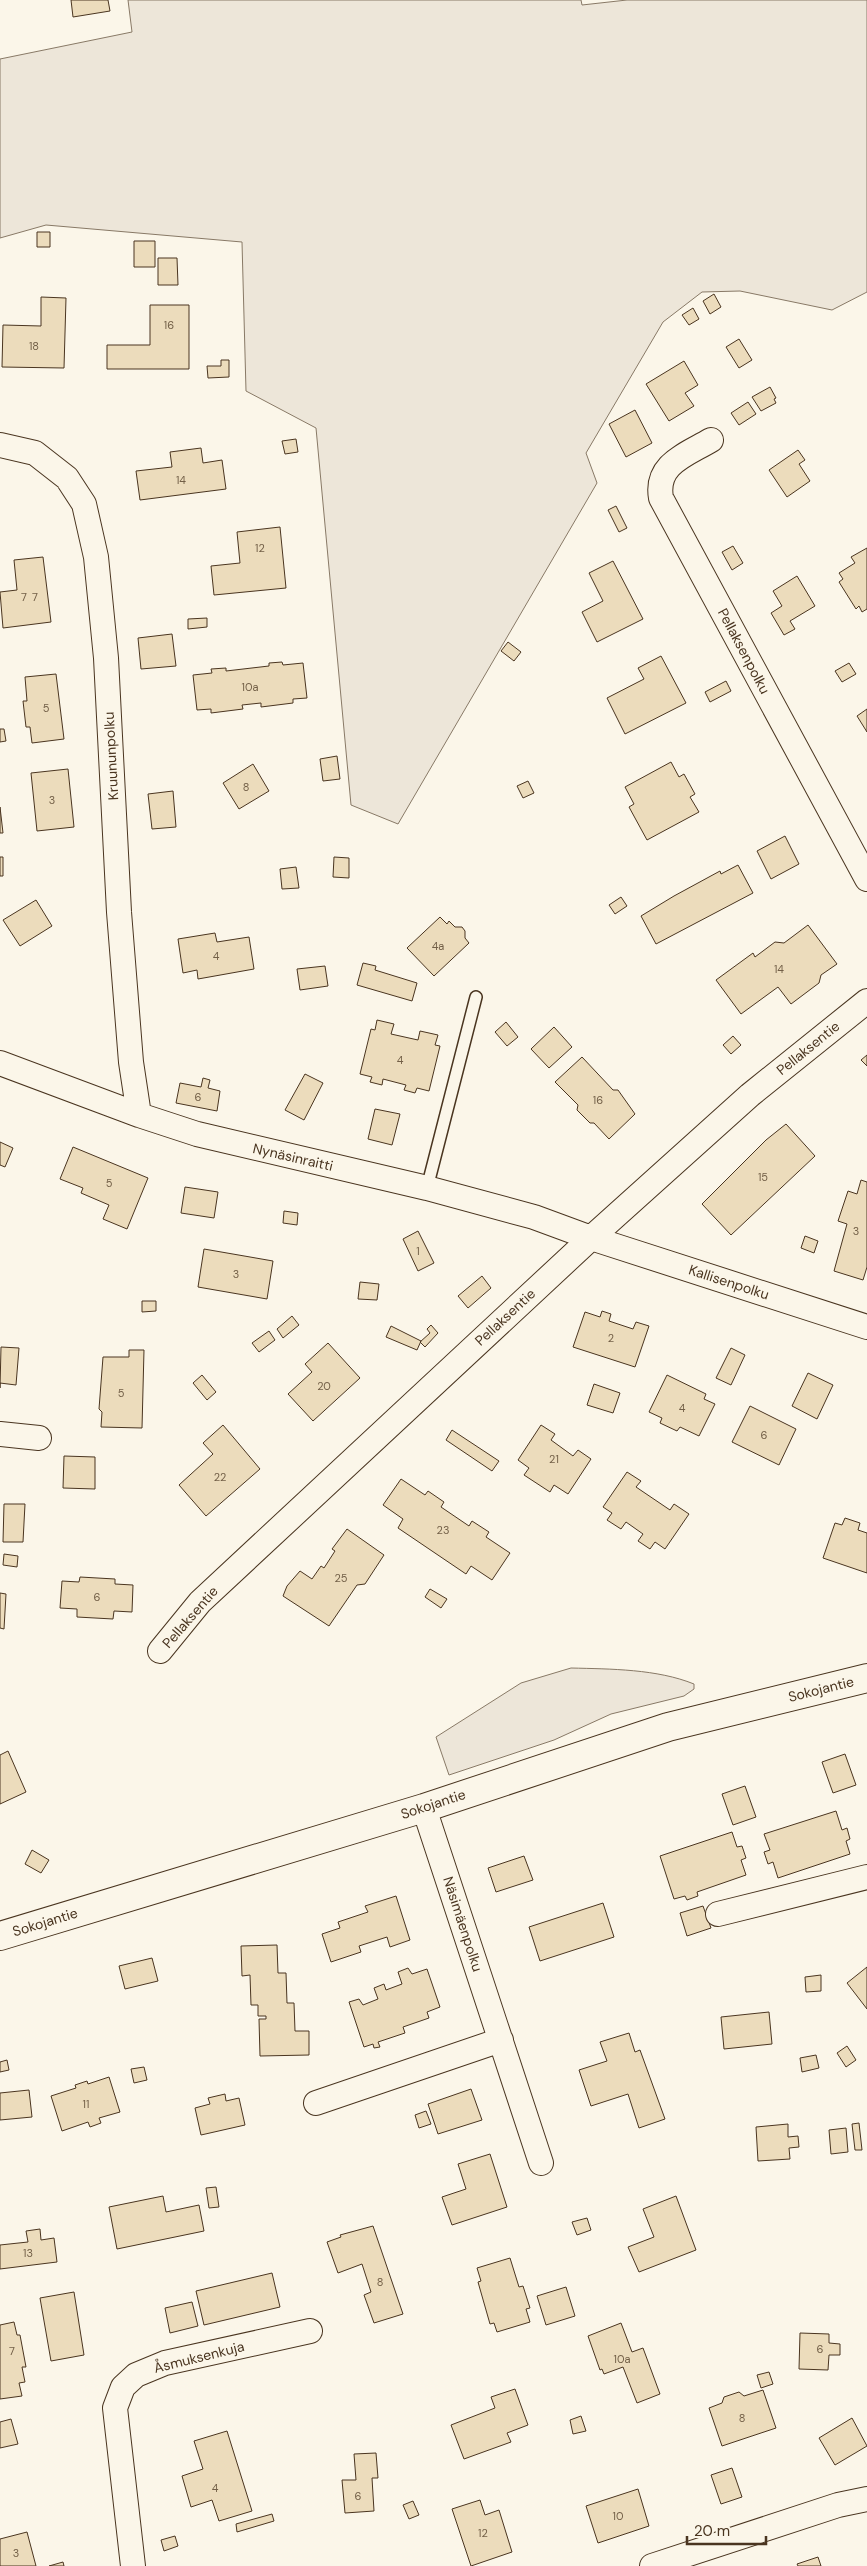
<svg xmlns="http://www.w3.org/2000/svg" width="867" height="2566" font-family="'DM Sans',sans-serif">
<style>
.green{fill:#ede6d9;stroke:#887966}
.building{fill:#ecdcbc;stroke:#4a3520}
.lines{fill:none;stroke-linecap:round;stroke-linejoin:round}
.service-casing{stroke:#4a3520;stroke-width:14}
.minor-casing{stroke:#4a3520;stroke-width:26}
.tertiary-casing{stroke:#4a3520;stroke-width:30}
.service{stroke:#fbf6e9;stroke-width:11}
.minor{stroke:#fbf6e9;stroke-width:24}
.tertiary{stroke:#fbf6e9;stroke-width:28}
.labels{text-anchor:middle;stroke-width:4;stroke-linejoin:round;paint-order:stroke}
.number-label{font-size:11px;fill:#725f47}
.street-label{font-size:14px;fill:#4a3520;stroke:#fbf6e9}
</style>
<rect width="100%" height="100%" fill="#fbf6e9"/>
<path class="green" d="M128 0H581L582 5 627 0H867V292L832 310 740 291 702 292 663 322 586 453 597 483 398 824 351 805 316 428 246 391 242 242 46 225 0 238V59L132 32Z
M571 1668C611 1669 657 1669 694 1684V1689L684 1696 611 1714 554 1740 449 1775 436 1737 521 1683Z"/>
<path class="building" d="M71 0H108L110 11 73 17Z
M37 232H50V247H37Z
M134 241H155V267H134Z
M158 258H177L178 285H158Z
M714 294 721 307 710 314 703 301Z
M41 297 66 298 64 368 2 367 3 325 41 326Z
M150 305H189V369H107V345H150Z
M693 308 699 319 689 325 682 315Z
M739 339 752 360 739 368 726 347Z
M221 360H229V377L208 378 207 366H221Z
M684 361 698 385 685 393 694 406 669 421 646 384Z
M770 387 776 398 774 399 776 403 761 411 752 397Z
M748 402 756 414 739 425 731 413Z
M635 410 652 443 626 457 609 424Z
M296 439 298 452 285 454 282 441Z
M201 448 203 463 222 460 226 489 140 500 136 471 172 467 170 452Z
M798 450 805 460 799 464 810 481 787 497 769 470Z
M616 506 627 528 619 532 608 510Z
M280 527 286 588 214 595 211 566 240 563 237 532Z
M733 546 743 563 732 570 722 552Z
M867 548V609L862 612 859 606 856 609 839 582 843 579 839 573 855 563 851 557Z
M43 557 51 622 3 628 0 592 17 590 14 560Z
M613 561 643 619 597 642 582 612 603 601 589 573Z
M797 576 815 606 790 621 795 629 784 635 771 613 782 606 773 591Z
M207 618V627L188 629V619Z
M172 634 176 666 141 669 138 638Z
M508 642 521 652 514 661 501 651Z
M661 656 686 703 625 734 607 698 644 679 638 668Z
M282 662 283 665 303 663 307 698 293 699V703L261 707V703L242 705 243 709 211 713V709L197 710 193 675 212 673 211 669 226 668V671L269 666V663Z
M849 663 856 674 842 682 835 671Z
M56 674 64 739 32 743 30 727H26L23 701H27L25 677Z
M726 681 731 691 710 702 705 692Z
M867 709V732L857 716Z
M0 729H4L6 741 0 742Z
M337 756 340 779 323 781 320 759Z
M671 762 679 777 684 774 695 794 690 797 699 812 647 840 629 807 634 804 625 787Z
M253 764 269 791 239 809 223 783Z
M68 769 74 827 37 831 31 773Z
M528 781 534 793 523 798 517 786Z
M173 791 176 827 152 829 148 794Z
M0 807 3 833H0Z
M785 836 799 864 771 879 757 851Z
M0 857H3V876H0Z
M334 857 349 858V878L333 877Z
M738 865 753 893 656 944 641 916 674 896 720 871 721 874Z
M296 867 299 888 282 889 280 869Z
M621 897 627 906 615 914 609 905Z
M36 900 52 926 20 946 3 920Z
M440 917 447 924 449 921 455 927H462L465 931V938L469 943 434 976 407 948Z
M808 925 837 964 821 975 819 983 791 1004 778 987 741 1014 716 980 753 953 755 957 775 942 784 943Z
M215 933 217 942 249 937 254 969 198 979 197 970 183 973 178 939Z
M363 963 376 966 375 970 417 983 412 1001 357 985Z
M325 966 328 986 300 990 297 969Z
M377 1020 394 1024 391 1034 418 1040 420 1031 438 1035 435 1045 440 1046 429 1091 417 1088 415 1093 404 1090 406 1085 383 1079 382 1085 370 1082 372 1077 360 1074 371 1029 375 1030Z
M506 1022 518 1037 507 1046 495 1032Z
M554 1027 572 1047 549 1068 531 1049Z
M733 1036 741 1045 731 1054 723 1045Z
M867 1055V1066L861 1060Z
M582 1057 613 1090H618L635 1114 609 1139 594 1123H590L577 1110 578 1105 555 1082Z
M305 1074 323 1083 304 1120 285 1110Z
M203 1078 210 1080 208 1088 220 1091 217 1111 176 1103 180 1083 201 1087Z
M375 1109 400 1114 392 1145 368 1139Z
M786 1124 815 1156 731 1235 702 1204 766 1140Z
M0 1142 13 1148 5 1167 0 1165Z
M73 1147 148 1178 127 1229 103 1219 109 1205 81 1193 83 1188 60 1179Z
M861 1180 867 1182V1267L863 1280 834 1271 847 1224 838 1221 848 1191 857 1194Z
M185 1187 218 1192 214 1218 181 1213Z
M284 1211 298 1213 297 1225 283 1223Z
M418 1231 434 1263 418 1271 403 1239Z
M805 1236 818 1241 814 1253 801 1248Z
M204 1249 273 1261 267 1299 198 1287Z
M482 1276 491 1288 468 1308 458 1296Z
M360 1282 379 1284 377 1300 358 1299Z
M142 1301H156V1311L142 1312Z
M602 1311 611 1314 609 1321 633 1329 636 1322 649 1326 635 1367 573 1347 585 1312 600 1317Z
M292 1316 299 1325 283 1338 277 1329Z
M431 1325 438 1333 425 1347 420 1342 430 1333 427 1329Z
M391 1326 421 1341 417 1350 386 1337Z
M269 1331 275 1340 259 1352 252 1343Z
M328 1343 360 1378 313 1421 288 1394 312 1372 305 1364Z
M1 1347 19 1348 16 1385 0 1383V1388Z
M731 1348 745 1355 731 1385 716 1378Z
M129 1350H144L142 1428 101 1427 102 1412 99 1409 103 1357H129Z
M808 1373 833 1385 817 1419 792 1406Z
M202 1375 216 1392 207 1400 193 1383Z
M667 1375 706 1394 704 1399 715 1404 699 1436 680 1427 677 1431 660 1423 662 1418 649 1412Z
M594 1384 620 1393 613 1413 587 1405Z
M750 1406 796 1429 779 1465 732 1442Z
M223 1425 260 1469 206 1516 179 1485 213 1454 203 1443Z
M541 1425 555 1434 551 1440 573 1456 578 1450 591 1459 568 1494 554 1485 550 1492 524 1475 529 1468 518 1460Z
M452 1430 499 1461 492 1471 446 1440Z
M64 1456 95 1457V1489L63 1488Z
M627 1472 641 1481 636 1487 670 1510 674 1504 689 1514 665 1549 655 1542 650 1549 638 1541 643 1534 626 1522 621 1529 607 1520 612 1513 603 1507Z
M401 1479 425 1495 428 1491 444 1502 441 1507 469 1526 472 1521 489 1532 486 1537 510 1553 492 1580 471 1566 466 1574 398 1528 403 1519 383 1505Z
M4 1504H25L23 1542H3Z
M845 1518 860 1523 858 1530 867 1533V1573L823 1558 835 1523 842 1525Z
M347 1529 384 1555 365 1584 357 1585 329 1626 283 1596 287 1586 300 1571 312 1579 321 1566 324 1568 335 1551 332 1549Z
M4 1554 18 1556 17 1567 3 1565Z
M80 1577 115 1579V1584L133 1585 132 1612 114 1611 113 1619 77 1617V1609L60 1608 62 1581 79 1582Z
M430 1589 447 1599 441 1608 425 1597Z
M0 1593 6 1594 4 1629 0 1628Z
M8 1751 26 1792 0 1804V1755Z
M845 1754 856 1785 833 1793 822 1762Z
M745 1786 756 1817 733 1825 722 1794Z
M836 1811 842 1830 847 1828 850 1839 846 1841 850 1854 778 1878 773 1862 768 1864 764 1852 770 1850 764 1834Z
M732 1832 737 1847 742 1846 746 1858 741 1860 746 1875 697 1892 698 1896 687 1900 685 1896 674 1899 660 1856Z
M32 1850 49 1860 41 1873 25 1864Z
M524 1856 533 1880 496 1892 488 1868Z
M396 1896 410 1940 390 1947 387 1937 359 1946 361 1952 331 1962 322 1934 340 1928 338 1922 368 1912 365 1906Z
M603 1903 614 1937 540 1961 529 1927Z
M703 1906 711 1928 687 1936 680 1913Z
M277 1945 278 1973H286L287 2003H294L295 2031H309V2055L260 2056 259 2019H266V2016H258V2005H251L250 1975 242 1976 241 1946Z
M152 1958 158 1981 125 1989 119 1966Z
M867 1967V2009L847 1983Z
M408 1968 412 1974 427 1969 440 2007 427 2012 429 2018 403 2027 405 2033 378 2042 380 2047 374 2048 373 2044 364 2047 349 2002 359 1999 363 2005 378 1999 374 1988 384 1984 386 1990 402 1984 398 1972Z
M821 1975V1991L806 1992 805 1977Z
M769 2012 772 2044 724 2049 721 2017Z
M629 2033 635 2052 640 2050 665 2119 639 2128 628 2094 591 2106 579 2070 607 2061 600 2042Z
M847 2046 856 2060 846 2067 837 2053Z
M816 2055 819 2068 802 2072 800 2058Z
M7 2060 9 2070 0 2072V2062Z
M144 2067 147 2080 134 2083 131 2069Z
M109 2077 120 2112 99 2118 101 2123 90 2127 88 2122 62 2131 51 2096 76 2088 75 2085 87 2081 88 2084Z
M471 2089 482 2120 438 2134 428 2104Z
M29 2090 32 2117 0 2120V2093Z
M225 2094 226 2101 239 2098 245 2125 201 2135 195 2108 210 2104 208 2098Z
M426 2111 431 2124 419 2128 415 2115Z
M859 2123 862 2150H855L852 2124Z
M788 2124V2137L798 2136 799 2147 789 2148 790 2159 758 2161 756 2127Z
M846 2128 848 2152 831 2154 829 2130Z
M490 2154 507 2207 452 2225 442 2197 466 2189 458 2164Z
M216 2187 219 2207 209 2208 206 2188Z
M163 2196 166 2212 199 2205 204 2231 117 2249 109 2207Z
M676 2196 696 2250 639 2272 628 2247 654 2237 643 2209Z
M587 2218 591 2230 577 2235 572 2222Z
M373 2226 403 2314 374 2323 364 2295 371 2292 362 2264 338 2273 327 2242 341 2237 340 2235Z
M40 2229 41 2240 54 2238 57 2262 0 2269V2245L28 2242 26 2231Z
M510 2258 519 2287 523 2286 530 2308 526 2309 530 2322 497 2332 494 2323 490 2324 478 2282 481 2281 477 2268Z
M272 2273 280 2307 204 2325 196 2291Z
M566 2287 575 2316 546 2325 537 2296Z
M74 2292 84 2355 51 2361 40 2298Z
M192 2302 198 2326 170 2333 165 2308Z
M14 2322 17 2335H20L26 2367H22L25 2382 19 2383 22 2396 0 2399V2325Z
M621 2323 632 2352 643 2348 660 2394 637 2403 623 2367 604 2374 602 2369 600 2370 588 2336Z
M800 2333 829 2334V2343L840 2344V2355H829L828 2370 799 2369Z
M769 2372 773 2384 761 2388 757 2375Z
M515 2389 528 2425 507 2433 511 2442 464 2459 451 2425 495 2408 491 2397Z
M763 2390 776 2428 722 2446 709 2408 722 2403 724 2397 739 2392 744 2396Z
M581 2416 586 2431 573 2434 570 2420Z
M852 2418 867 2446 835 2465 819 2438Z
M11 2419 18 2444 0 2448V2422Z
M227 2431 252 2511 219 2521 212 2500 191 2507 182 2476 203 2469 194 2441Z
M376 2453 378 2478H372L374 2511 345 2513 342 2480H356L354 2454Z
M732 2468 742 2497 721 2504 711 2475Z
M638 2489 649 2526 598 2543 586 2506Z
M480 2500 485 2515 499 2510 512 2552 471 2566 452 2509Z
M413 2501 419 2515 409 2519 403 2505Z
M272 2514 274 2521 237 2532 236 2524Z
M27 2532 36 2566H0V2539Z
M175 2536 178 2546 164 2551 161 2540Z
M818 2557 821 2566H798L797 2564Z
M63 2562 64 2566H49Z"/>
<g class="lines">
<g class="service-casing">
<path id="service" d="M427 1188 476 997"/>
</g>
<g class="minor-casing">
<path id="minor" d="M711 440C686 455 655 464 661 498L867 879
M0 445 35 453 67 478 84 504 96 557 106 658 119 912 131 1062 139 1115
M0 1063 139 1115 197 1134 427 1188 534 1217 591 1238 867 1327
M0 1434 39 1438
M160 1651 200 1602 591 1238 750 1095 867 1001
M424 1808 541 2163
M718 1914 867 1877
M316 2103 501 2040
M133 2566 115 2408 123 2387 136 2375 165 2363 310 2331
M652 2566 838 2505 867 2499"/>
</g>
<g class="tertiary-casing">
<path id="tertiary" d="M0 1936 424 1808 668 1727 867 1678"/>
</g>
<use href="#service" class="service"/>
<use href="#minor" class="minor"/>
<use href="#tertiary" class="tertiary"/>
</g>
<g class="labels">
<g class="number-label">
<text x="169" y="329">16</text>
<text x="34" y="350">18</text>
<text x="181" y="484">14</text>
<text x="260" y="552">12</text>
<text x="24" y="601">7</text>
<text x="35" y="601">7</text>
<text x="250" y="691">10a</text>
<text x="46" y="712">5</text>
<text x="246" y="791">8</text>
<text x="52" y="804">3</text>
<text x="438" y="950">4a</text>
<text x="216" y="960">4</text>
<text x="779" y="973">14</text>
<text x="400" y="1064">4</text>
<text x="198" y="1101">6</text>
<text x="598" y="1104">16</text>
<text x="763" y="1181">15</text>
<text x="109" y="1187">5</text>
<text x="856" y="1235">3</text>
<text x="418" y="1255">1</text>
<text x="236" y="1278">3</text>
<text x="611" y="1342">2</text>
<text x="324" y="1390">20</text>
<text x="121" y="1397">5</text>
<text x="682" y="1412">4</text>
<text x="764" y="1439">6</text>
<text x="554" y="1463">21</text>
<text x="220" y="1481">22</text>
<text x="443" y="1534">23</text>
<text x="341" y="1582">25</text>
<text x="97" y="1601">6</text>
<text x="86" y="2108">11</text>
<text x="28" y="2257">13</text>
<text x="380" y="2286">8</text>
<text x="820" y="2353">6</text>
<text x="12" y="2355">7</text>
<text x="622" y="2363">10a</text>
<text x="742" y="2422">8</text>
<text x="215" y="2492">4</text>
<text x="358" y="2500">6</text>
<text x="618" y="2520">10</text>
<text x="483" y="2537">12</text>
<text x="16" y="2557">3</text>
</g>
<g class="street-label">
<text transform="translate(744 651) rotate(62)" y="5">Pellaksenpolku</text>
<text transform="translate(111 756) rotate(-93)" y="5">Kruununpolku</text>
<text transform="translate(808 1048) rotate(-39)" y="5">Pellaksentie</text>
<text transform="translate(293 1157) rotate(13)" y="5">Nynäsinraitti</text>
<text transform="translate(729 1282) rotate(18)" y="5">Kallisenpolku</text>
<text transform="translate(505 1317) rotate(-43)" y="5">Pellaksentie</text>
<text transform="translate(190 1617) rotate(-49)" y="5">Pellaksentie</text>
<text transform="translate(821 1689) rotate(-14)" y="5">Sokojantie</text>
<text transform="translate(433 1804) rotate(-18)" y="5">Sokojantie</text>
<text transform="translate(45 1922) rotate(-17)" y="5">Sokojantie</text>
<text transform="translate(463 1924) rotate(72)" y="5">Näsimäenpolku</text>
<text transform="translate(199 2357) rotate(-14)" y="5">Åsmuksenkuja</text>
</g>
</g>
<path d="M687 2536v8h79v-8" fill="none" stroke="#4a3520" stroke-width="2.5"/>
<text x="694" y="2536" font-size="15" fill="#4a3520" stroke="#fbf6e9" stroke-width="4" paint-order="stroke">20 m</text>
</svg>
